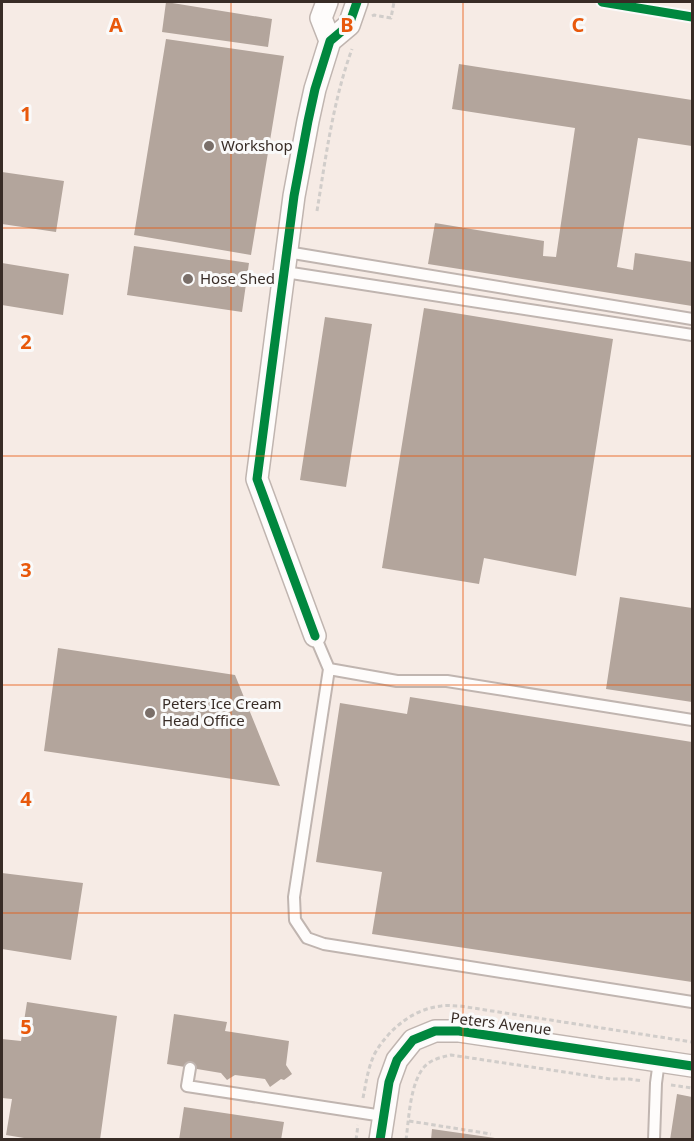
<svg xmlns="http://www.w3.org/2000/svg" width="694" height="1141" font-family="'Noto Sans',sans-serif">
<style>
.building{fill:#b3a59c}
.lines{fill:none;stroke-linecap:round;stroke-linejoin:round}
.lane-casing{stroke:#c0b5b0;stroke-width:14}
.street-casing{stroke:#c0b5b0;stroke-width:24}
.path{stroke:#d1cdca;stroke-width:3;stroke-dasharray:4.5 3;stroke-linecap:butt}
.lane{stroke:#fefcfb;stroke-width:10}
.street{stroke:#fefcfb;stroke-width:21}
.cycleway-casing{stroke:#fafafa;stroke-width:13}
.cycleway{stroke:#00873e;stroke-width:9}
.grid{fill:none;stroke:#e8590c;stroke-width:1.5;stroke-opacity:0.55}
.poi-dot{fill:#7a6f69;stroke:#fafafa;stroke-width:2}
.labels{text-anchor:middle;stroke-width:6;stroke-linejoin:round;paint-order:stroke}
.poi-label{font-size:15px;fill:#382c26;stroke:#fafafa;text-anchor:start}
.street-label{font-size:15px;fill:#382c26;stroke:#fafafa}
.grid-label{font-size:20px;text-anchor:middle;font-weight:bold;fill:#e8590c;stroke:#fafafa;stroke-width:6;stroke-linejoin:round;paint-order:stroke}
</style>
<rect width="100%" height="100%" fill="#f6ebe5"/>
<path class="building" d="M166 2 272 19 268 47 162 32Z
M166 39 284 56 251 255 134 235Z
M459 64 692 100V146L638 138 617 267 633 270 635 253 692 262V306L428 264 435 223 544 241 543 256 556 257 575 128 452 109Z
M2 172 64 181 56 232 2 224Z
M134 246 249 263 242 312 127 295Z
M2 263 69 274 63 315 2 305Z
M424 308 613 339 576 576 484 558 479 584 382 568Z
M325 317 372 324 346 487 300 480Z
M620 597 692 608V702L606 689Z
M58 648 235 675 280 786 44 751Z
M410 697 692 742V982L372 934 382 872 316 862 340 703 407 714Z
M2 873 83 883 71 960 2 949Z
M27 1002 117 1016 100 1140H36L6 1135 12 1099 2 1098V1039L21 1041Z
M174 1014 227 1022 225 1031 289 1041 286 1065 292 1074 284 1080 281 1079 270 1087 265 1079 235 1075 227 1080 221 1073 167 1064Z
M677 1094 692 1097V1140H670Z
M184 1107 284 1122 281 1140H179Z
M432 1129 495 1138V1140H431Z"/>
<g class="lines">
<g class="lane-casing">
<path id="lane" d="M287 252 692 319
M285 272 692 335
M315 636 329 669 294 897 295 920 307 938 324 944 692 1002
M329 669 397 681H447L692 720
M190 1068 187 1086 383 1116
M654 1140 656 1083 659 1061"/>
</g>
<g class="street-casing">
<path id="street" d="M327 2 321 18 330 41
M315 636 257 479 294 196 308 121 315 89 330 41 349 25 357 2
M380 1140 389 1082 397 1060 413 1040 435 1031H459L692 1066"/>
</g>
<path class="path" d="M372 16 374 15 391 18 394 2
M317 211C326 156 333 101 352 49
M671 1085 692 1088
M363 1098C366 1083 368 1067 375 1053 389 1029 413 1009 441 1006 447 1005 453 1006 460 1006L692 1042
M409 1121 491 1134
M356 1140 358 1125
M406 1140C409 1118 410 1082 425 1066 432 1059 442 1057 451 1055L611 1079H629L643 1081"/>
<use href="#lane" class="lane"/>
<use href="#street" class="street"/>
<g class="cycleway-casing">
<path id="cycleway" d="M602 2 692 17
M315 636 257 479 294 196 308 121 315 89 330 41 349 25 357 2
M380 1140 389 1082 397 1060 413 1040 435 1031H459L692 1066"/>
</g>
<use href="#cycleway" class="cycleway"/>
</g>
<path class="grid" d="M231 2V1140M463 2V1140M2 228H692M2 456H692M2 685H692M2 913H692"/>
<g class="poi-dot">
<circle cx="209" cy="146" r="6"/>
<circle cx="188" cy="279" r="6"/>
<circle cx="150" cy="713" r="6"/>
</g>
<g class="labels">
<g class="poi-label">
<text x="221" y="151">Workshop</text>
<text x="200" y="284">Hose Shed</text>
<text x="162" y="709">Peters Ice Cream<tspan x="162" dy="17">Head Office</tspan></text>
</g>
<g class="street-label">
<text transform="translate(501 1024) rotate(7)" y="5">Peters Avenue</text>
</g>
</g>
<g class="grid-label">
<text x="116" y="32">A</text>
<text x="347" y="32">B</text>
<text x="578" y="32">C</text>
<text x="26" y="121">1</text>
<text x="26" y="349">2</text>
<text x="26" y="577">3</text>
<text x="26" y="806">4</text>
<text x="26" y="1034">5</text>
</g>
<rect width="694" height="1141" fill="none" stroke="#382c26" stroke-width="6"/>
</svg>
